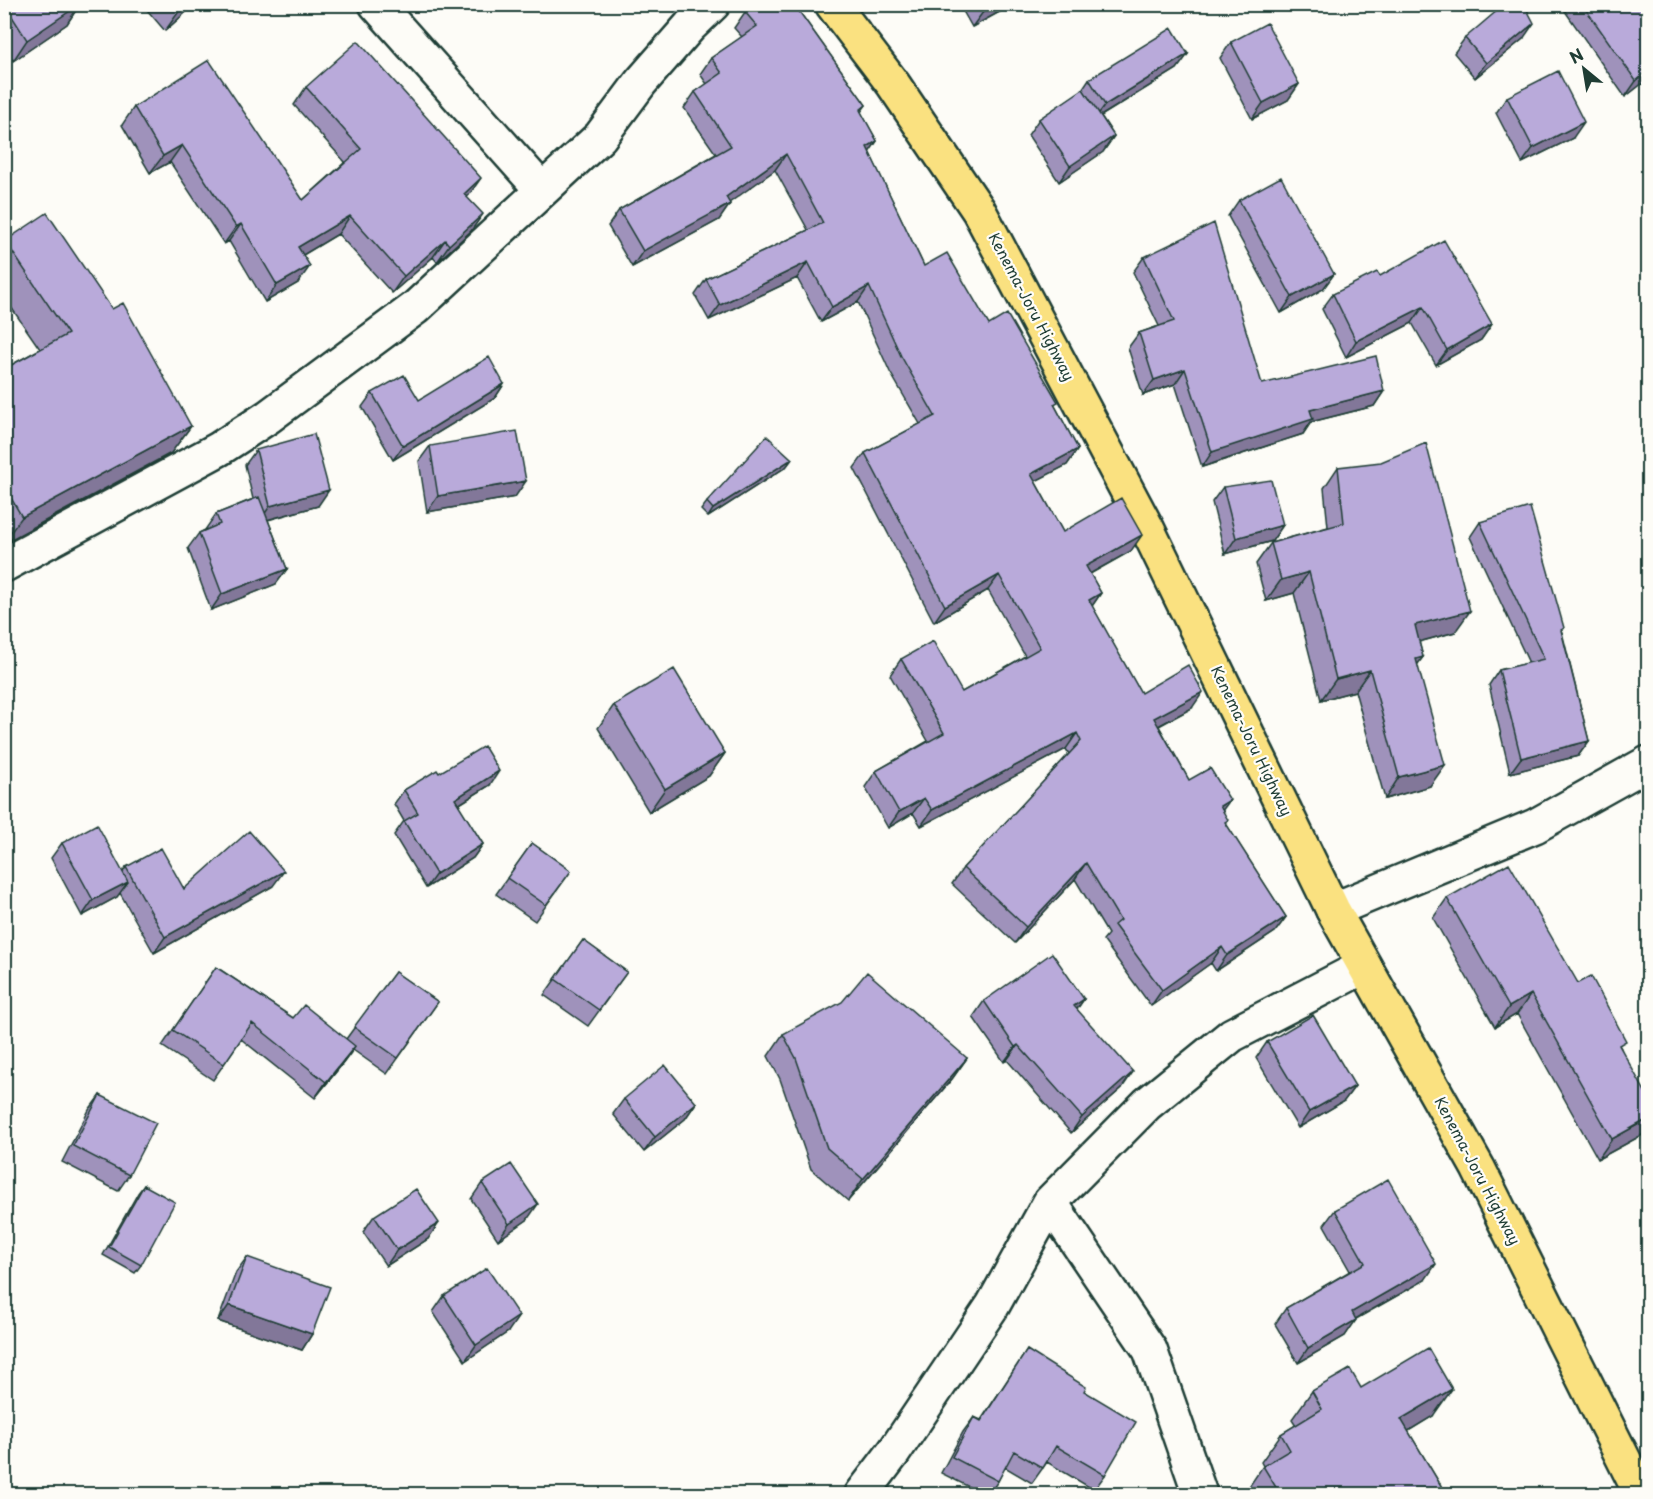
<svg xmlns="http://www.w3.org/2000/svg" width="1653" height="1499" font-family="'Playpen Sans',sans-serif">
<style>
.lines{fill:none;stroke-linecap:round;stroke-linejoin:round}
.minor-casing{stroke:#1f3d34;stroke-width:38}
.trunk-casing{stroke:#1f3d34;stroke-width:38}
.minor{stroke:#fdfcf7;stroke-width:33}
.trunk{stroke:#fae180;stroke-width:33}
.wall{fill:#9f92bb;stroke:#1f3d34;stroke-width:1.5}
.shaded-wall{fill:#827799;stroke:#1f3d34;stroke-width:1.5}
.building{fill:#b9aada;stroke:#1f3d34;stroke-width:1.5}
.labels{text-anchor:middle;stroke-width:4.5;stroke-linejoin:round;paint-order:stroke}
.street-label{font-size:15px;fill:#1f3d34;stroke:#fdfcf7}
</style>
<rect width="100%" height="100%" fill="#fdfcf7"/>
<filter id="ink" filterUnits="userSpaceOnUse"><feTurbulence type="fractalNoise" baseFrequency=".0167" numOctaves="2"/><feDisplacementMap in="SourceGraphic" scale="12" xChannelSelector="R" yChannelSelector="G"/><feConvolveMatrix kernelMatrix="1 2 1 2 8 2 1 2 1" color-interpolation-filters="sRGB"/></filter>
<g filter="url(#ink)">
<g class="lines">
<g class="minor-casing">
<path id="minor" d="M376 4 541 189
M4 565 219 449 268 417 415 308 600 137 641 82 690 26 713 4
M1333 910 1535 826 1648 763
M1050 1202 1150 1350 1200 1494
M862 1494 894 1452 993 1305 1050 1202 1147 1104 1232 1035 1363 967"/>
</g>
<g class="trunk-casing">
<path id="trunk" d="M832 4 893 84 979 211 1148 530 1333 910 1478 1168 1641 1494"/>
</g>
<use href="#minor" class="minor"/>
<use href="#trunk" class="trunk"/>
</g>
<path class="wall" d="M4 4H80L67 24 13 61 4 48Z
M142 4H195L165 31Z
M754 4H802L798 10 866 105 861 112 877 141 869 152 924 266 989 325 1055 406 1078 449 1067 465 1035 481 1063 532 1131 551 1090 574 1101 593 1092 606 1141 693 1192 708 1159 726 1189 780 1223 811 1226 824 1286 917 1275 932 1216 971 1211 963 1151 1006 1103 940 1108 934 1075 879 1015 943 952 884 963 868 1069 754 1066 749 921 826 913 813 888 828 865 787 876 771 928 741 890 675 901 659 962 692 1025 656 988 590 934 622 854 468 865 453 920 424 890 372 858 302 821 322 797 278 709 320 695 295 706 279 808 230 775 170 729 202 730 204 719 220 632 267 608 226 619 210 716 154 684 108 695 92 707 84 700 74 711 58 742 37 734 28 745 12Z
M959 4H1014L972 27Z
M1560 4H1648V79L1625 97Z
M1465 38 1523 39 1475 78 1454 53Z
M1231 42 1299 84 1288 100 1252 119 1220 58Z
M1188 54 1177 69 1101 116 1114 136 1103 152 1059 182 1028 135 1039 119 1081 91 1089 79Z
M306 87 469 195 467 197 471 231 437 262 433 257 392 293 338 234 303 255 298 283 265 302 229 241 224 244 170 162 150 173 122 125 134 107 303 200 345 162 294 105Z
M1507 97 1573 138 1522 163 1496 113Z
M1239 200 1334 274 1323 289 1281 313 1228 216Z
M5 241 191 426 171 453 4 543V369L40 349 4 297Z
M1144 257 1262 384 1384 391 1374 406 1311 422 1303 434 1202 467 1175 384 1143 395 1128 348 1139 333 1159 326 1133 272Z
M1380 276 1492 324 1481 340 1436 365 1412 323 1346 357 1322 309 1333 294Z
M504 384 495 398 393 460 362 407 372 393 419 400Z
M430 446 515 497 427 512 419 461Z
M256 450 318 506 268 520 287 569 276 584 211 610 188 548 199 533 205 530 216 514 253 499 245 465Z
M792 459 786 467 708 517 701 510 707 502Z
M1338 467 1455 632 1419 642 1423 657 1417 664 1430 786 1385 799 1355 691 1321 700 1294 593 1266 601 1256 564 1271 543 1328 527 1324 488Z
M1223 487 1283 525 1272 541 1225 554 1212 502Z
M1480 522 1562 632 1589 741 1578 756 1510 773 1489 685 1499 670 1529 663 1470 537Z
M614 705 725 753 709 776 649 812 598 728Z
M439 773 490 785 458 805 483 844 473 858 426 888 394 835 404 821 394 804 404 790Z
M62 843 123 872 126 867 184 889 273 886 154 953 120 893 117 897 82 916 51 858Z
M532 843 571 871 535 921 496 894Z
M1447 898 1578 983 1621 1048 1644 1134 1598 1159 1517 1014 1495 1027 1433 918Z
M583 940 627 972 588 1026 544 995Z
M216 967 293 1018 346 1039 395 972 438 1002 387 1074 353 1050 344 1062 315 1098 241 1039 213 1080 162 1046Z
M1084 999 1077 1009 1122 1088 1071 1133 1007 1060 1004 1062 973 1017 984 1001Z
M783 1034 967 1058 952 1079 848 1201 811 1169 780 1079 768 1056Z
M1267 1042 1355 1086 1344 1101 1298 1128 1256 1058Z
M100 1095 129 1175 118 1191 62 1162 89 1110Z
M624 1099 696 1103 685 1119 644 1152 613 1114Z
M482 1183 527 1220 498 1240 471 1199Z
M144 1185 141 1265 135 1273 103 1255 138 1193Z
M1335 1210 1425 1280 1356 1319 1345 1336 1298 1363 1275 1324 1286 1308 1350 1271 1324 1225Z
M374 1216 428 1239 386 1266 363 1232Z
M247 1257 312 1334 302 1350 218 1321 236 1272Z
M444 1296 508 1332 465 1361 433 1312Z
M1027 1350 1084 1391 1105 1475 1094 1490 1047 1462 1032 1483 1005 1467 998 1481 989 1494H983L941 1473 963 1432 974 1417 981 1420Z
M1361 1388 1433 1416 1408 1431 1446 1494H1244L1263 1466 1261 1462 1281 1434 1296 1425 1292 1419 1312 1391Z"/>
<path class="shaded-wall" d="M80 4 67 24 13 61 27 40Z
M187 4H195L165 31 180 10Z
M996 4H1014L972 27 983 12Z
M1534 23 1523 39 1475 78 1486 63Z
M1188 54 1177 69 1094 120 1105 105Z
M1648 71V79L1625 97 1636 81Z
M1299 84 1288 100 1252 119 1263 103Z
M1584 122 1573 138 1522 163 1533 148Z
M1114 136 1103 152 1059 182 1070 166Z
M877 141 866 157 867 147Z
M182 145 170 162 150 173 163 156Z
M786 154 775 170 718 211 730 204 719 220 632 267 643 251 726 197Z
M481 178 469 195 452 211 464 194Z
M483 214 471 231 437 262 449 245Z
M350 216 338 234 286 265 298 247Z
M241 224 229 241 224 244 236 227Z
M445 240 433 257 392 293 404 276Z
M808 262 797 278 709 320 720 305Z
M310 266 298 283 265 302 277 285Z
M1334 274 1323 289 1281 313 1292 297Z
M869 286 858 302 821 322 832 307Z
M1423 307 1412 323 1346 357 1356 341Z
M1492 324 1481 340 1436 365 1447 350Z
M1185 369 1175 384 1143 395 1154 380Z
M504 384 495 398 393 460 403 446Z
M1384 391 1374 406 1311 422 1303 434 1202 467 1212 452 1310 410Z
M191 426 171 453 4 543V541L22 517Z
M1078 449 1067 465 1020 489 1031 474Z
M792 459 786 467 708 517 713 509Z
M526 481 515 497 427 512 438 496Z
M329 490 318 506 259 522 270 506Z
M1283 525 1272 541 1225 554 1236 538Z
M1142 535 1131 551 1075 582 1086 566Z
M287 569 276 584 211 610 222 594Z
M1309 572 1294 593 1266 601 1281 580Z
M999 575 988 590 934 622 945 606Z
M1101 593 1090 609 1089 600Z
M1470 611 1455 632 1400 647 1415 625Z
M1423 657 1408 678 1416 659Z
M1370 670 1355 691 1321 700 1336 679Z
M1203 692 1192 708 1143 734 1154 718Z
M1077 733 1066 749 921 826 932 810Z
M1589 741 1578 756 1510 773 1521 758Z
M725 753 709 776 649 812 665 789Z
M1445 765 1430 786 1385 799 1399 777Z
M499 771 490 785 445 813 455 799Z
M924 798 913 813 888 828 899 812Z
M1230 800 1219 815 1220 806Z
M483 844 473 858 426 888 436 874Z
M1086 863 1075 879 1015 943 1026 927Z
M284 871 273 886 154 953 165 937Z
M128 882 117 897 82 916 93 900Z
M1286 917 1275 932 1216 971 1227 955Z
M1222 947 1211 963 1151 1006 1162 990Z
M1531 994 1517 1014 1495 1027 1509 1007Z
M1084 999 1073 1015 1074 1006Z
M1018 1045 1007 1060 1004 1062 1015 1047Z
M355 1046 344 1062 315 1098 326 1082Z
M967 1058 952 1079 848 1201 863 1179Z
M1133 1072 1122 1088 1071 1133 1082 1117Z
M1355 1086 1344 1101 1298 1128 1309 1112Z
M696 1103 685 1119 644 1152 655 1137Z
M1648 1119V1127L1644 1134 1598 1159 1612 1139Z
M538 1204 527 1220 498 1240 509 1224Z
M439 1223 428 1239 386 1266 397 1250Z
M1436 1264 1425 1280 1341 1327 1352 1312Z
M229 1305 312 1334 302 1350 218 1321Z
M519 1316 508 1332 465 1361 476 1345Z
M1356 1320 1345 1336 1298 1363 1308 1348Z
M1452 1389 1433 1416 1382 1447 1401 1419Z"/>
<path class="building" d="M4 4H80L27 40Z
M175 4H187L180 10Z
M754 4H799L796 7 866 105 860 110 877 141 867 147 924 266 947 253 989 325 1007 314 1058 402 1054 404 1078 449 1031 474 1063 532 1121 498 1142 535 1086 566 1101 593 1089 600 1141 693 1188 665 1203 692 1154 718 1189 780 1210 768 1230 800 1220 806 1228 820 1225 822 1286 917 1227 955 1222 947 1162 990 1114 925 1120 920 1086 863 1026 927 963 868 1081 741 1077 733 932 810 924 798 899 812 876 771 944 733 901 659 933 641 962 692 1040 648 999 575 945 606 865 453 935 416 901 356 869 286 832 307 808 262 720 305 706 279 823 223 786 154 726 197 730 204 643 251 619 210 731 146 695 92 722 73 711 58 757 26 745 12Z
M979 4H996L983 12Z
M1505 4H1524L1534 23 1486 63 1465 38Z
M1582 4H1648V71L1636 81Z
M1267 23 1299 84 1263 103 1231 42Z
M1172 28 1188 54 1105 105 1089 79Z
M358 41 481 178 464 194 483 214 449 245 445 240 404 276 350 216 298 247 310 266 277 285 241 224 236 227 182 145 163 156 134 107 209 60 303 200 361 149 306 87Z
M1558 71 1584 122 1533 148 1507 97Z
M1083 89 1114 136 1070 166 1039 119Z
M1281 177 1334 274 1292 297 1239 200Z
M47 213 112 309 123 303 191 426 22 517 4 486V369L68 334 5 241Z
M1214 223 1262 384 1376 356 1384 391 1310 410 1313 419 1212 452 1185 369 1154 380 1139 333 1174 321 1144 257Z
M1444 240 1492 324 1447 350 1423 307 1356 341 1333 294 1377 272 1380 276Z
M489 357 504 384 403 446 372 393 404 375 419 400Z
M517 431 526 481 438 496 430 446Z
M314 434 329 490 270 506 256 450Z
M767 436 792 459 713 509 707 502Z
M1426 443 1470 611 1415 625 1423 657 1416 659 1445 765 1399 777 1370 670 1336 679 1309 572 1281 580 1271 543 1344 523 1338 467 1381 462Z
M1271 480 1283 525 1236 538 1223 487Z
M259 497 287 569 222 594 199 533 220 524 216 514Z
M1530 507 1564 628 1561 630 1589 741 1521 758 1499 670 1544 659 1480 522Z
M674 669 725 753 665 789 614 705Z
M484 746 499 771 455 799 483 844 436 874 404 821 418 813 404 790 437 770 439 773Z
M97 824 128 882 93 900 62 843Z
M249 831 284 871 165 937 126 867 161 848 184 889Z
M532 843 571 871 546 905 507 878Z
M1509 863 1578 983 1591 976 1626 1041 1619 1045 1648 1097V1119L1612 1139 1531 994 1509 1007 1447 898Z
M583 940 627 972 599 1010 555 979Z
M1052 953 1084 999 1074 1006 1133 1072 1082 1117 1018 1045 1015 1047 984 1001Z
M216 967 293 1018 304 1005 355 1046 326 1082 252 1023 224 1064 173 1030Z
M395 972 438 1002 398 1058 354 1027Z
M867 972 967 1058 863 1179 827 1148 796 1058 783 1034 842 1002Z
M1313 1015 1355 1086 1309 1112 1267 1042Z
M665 1065 696 1103 655 1137 624 1099Z
M100 1095 156 1123 129 1175 73 1146Z
M511 1164 538 1204 509 1224 482 1183Z
M1388 1179 1436 1264 1352 1312 1356 1320 1308 1348 1286 1308 1365 1263 1335 1210Z
M144 1185 175 1202 141 1265 109 1247Z
M416 1189 439 1223 397 1250 374 1216Z
M247 1257 330 1287 312 1334 229 1305Z
M487 1268 519 1316 476 1345 444 1296Z
M1428 1348 1452 1389 1401 1419 1446 1494H1280L1263 1466 1290 1450 1281 1434 1322 1409 1312 1391 1350 1369 1361 1388Z
M1027 1350 1086 1387 1084 1391 1136 1422 1105 1475 1056 1446 1043 1468 1014 1451 998 1481 952 1457 974 1417 981 1421Z"/>
</g>
<g class="labels">
<g class="street-label">
<text transform="translate(1031 307) rotate(62)" y="5">Kenema-Joru Highway</text>
<text transform="translate(1251 741) rotate(64)" y="5">Kenema-Joru Highway</text>
<text transform="translate(1477 1171) rotate(62)" y="5">Kenema-Joru Highway</text>
</g>
</g>
<rect width="1653" height="1499" fill="none" stroke="#fdfcf7" stroke-width="24"/>
<rect x="12" y="12" width="1629" height="1475" fill="none" stroke="#1f3d34" stroke-width="2" filter="url(#ink)"/>
<g transform="translate(1584 69) rotate(330)" stroke="#fdfcf7" stroke-width="4.5" paint-order="stroke">
<path d="M0-4.5L10 22L0 15L-10 22Z" fill="#1f3d34"/>
<text y="-9" font-size="16" font-weight="bold" text-anchor="middle" fill="#1f3d34">N</text>
</g>
</svg>
